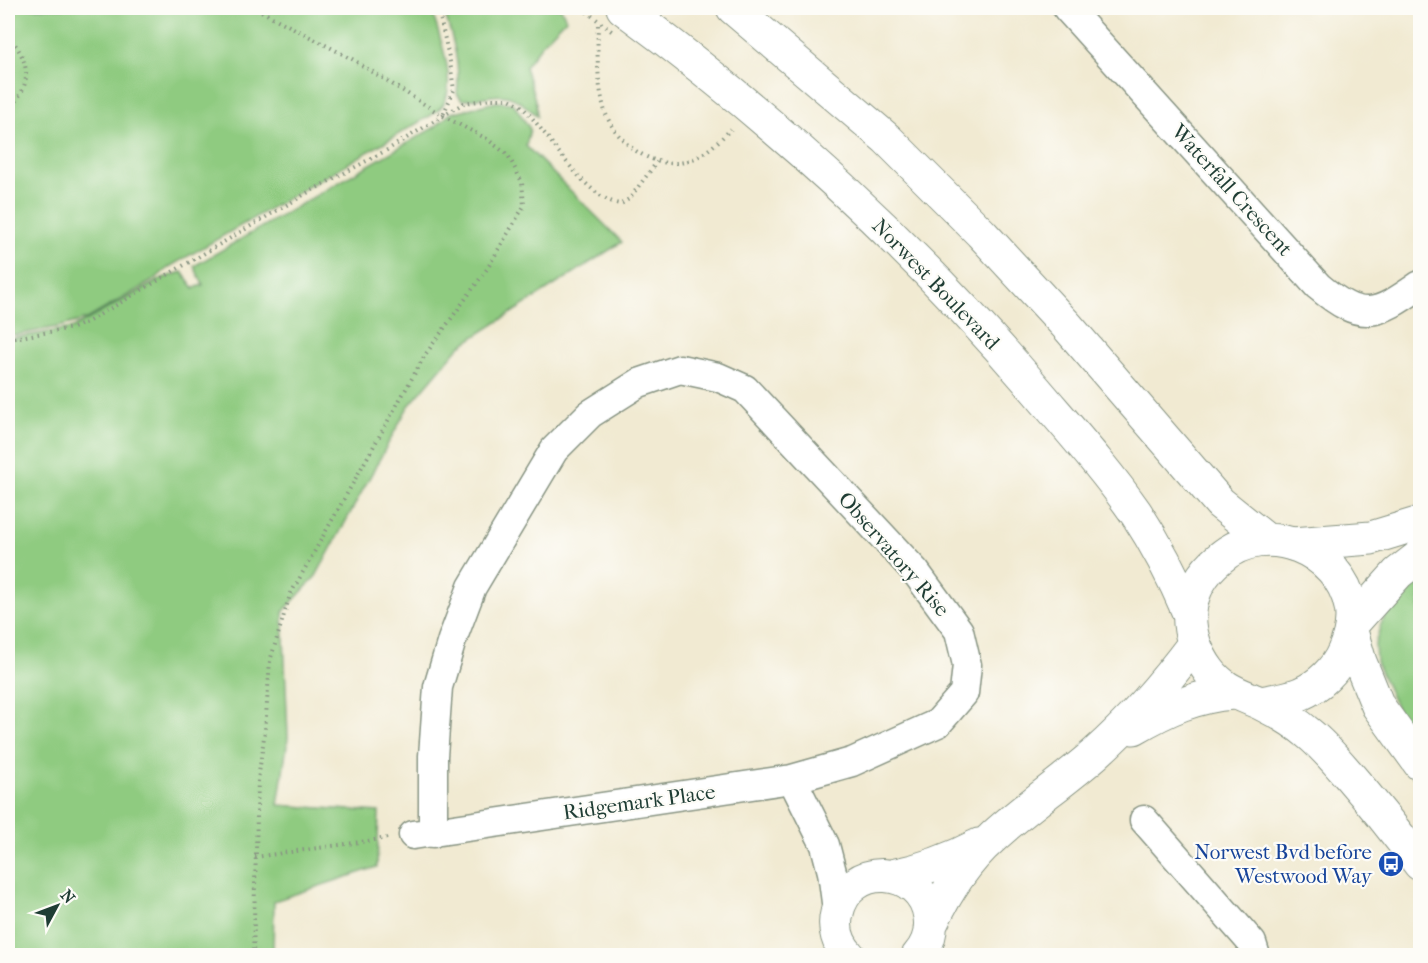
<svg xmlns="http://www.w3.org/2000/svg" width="1428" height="963" font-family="'IM FELL French Canon',serif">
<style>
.green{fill:#8fcb80;stroke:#57845a;stroke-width:1.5}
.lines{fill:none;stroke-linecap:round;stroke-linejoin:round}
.minor-casing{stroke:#889483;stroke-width:31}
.tertiary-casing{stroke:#889483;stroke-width:35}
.primary-casing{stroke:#889483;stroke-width:35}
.path{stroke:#889483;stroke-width:4;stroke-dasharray:1.5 4.5;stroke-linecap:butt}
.minor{stroke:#fff;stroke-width:28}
.tertiary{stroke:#fff;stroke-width:33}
.primary{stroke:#fff;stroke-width:33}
.path-bridge{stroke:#889483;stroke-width:4;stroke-dasharray:1.5 4.5;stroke-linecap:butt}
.labels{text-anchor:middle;stroke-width:4.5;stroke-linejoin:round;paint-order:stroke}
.street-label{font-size:21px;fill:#1f3d34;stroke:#fdfcf7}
.transit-label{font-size:21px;fill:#164399;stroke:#fdfcf7;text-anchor:end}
</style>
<rect width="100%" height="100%" fill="#fdfcf7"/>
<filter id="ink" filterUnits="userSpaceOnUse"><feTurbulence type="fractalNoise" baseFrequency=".0167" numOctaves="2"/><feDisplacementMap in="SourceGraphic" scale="12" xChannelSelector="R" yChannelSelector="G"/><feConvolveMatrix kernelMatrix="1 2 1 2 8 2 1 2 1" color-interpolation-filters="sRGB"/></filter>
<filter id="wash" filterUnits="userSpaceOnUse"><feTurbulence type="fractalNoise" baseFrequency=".008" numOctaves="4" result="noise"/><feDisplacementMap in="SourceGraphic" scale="24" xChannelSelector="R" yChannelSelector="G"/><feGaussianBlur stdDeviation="1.35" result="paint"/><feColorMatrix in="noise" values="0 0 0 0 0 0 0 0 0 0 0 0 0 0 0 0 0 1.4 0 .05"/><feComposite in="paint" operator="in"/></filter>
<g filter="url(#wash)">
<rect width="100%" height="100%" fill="#f1ead2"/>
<path class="green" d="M8 8H431C438 33 457 79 444 103 442 108 435 112 430 116L169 267 154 280 87 319 62 326 16 335 8 334Z
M443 8H561L566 19 542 44 525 67 536 103 537 116C506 86 500 97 462 100L457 94C461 65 452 35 443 8Z
M496 102 513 103 530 129 526 146 622 242 460 346 408 407 316 576 283 612 288 738 278 805 379 812 377 867 274 901 273 955H8V339L73 328 163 278 182 272 194 288 203 285 194 266 435 127 451 113Z
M1420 568V740L1400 716 1376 662 1375 644 1381 624 1395 596Z"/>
</g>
<g filter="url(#ink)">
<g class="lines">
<g class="minor-casing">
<path id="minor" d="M1067 8 1318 286C1362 323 1376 316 1420 285
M1144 820 1252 943 1256 956
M433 833V756L438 687 452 640 472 587 554 450 590 414 639 383 680 369 718 377 745 389 915 571 959 631 967 665 964 693 938 723 852 762 792 779
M413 835 792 779 825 845 832 872 837 910"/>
</g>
<g class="tertiary-casing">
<path id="tertiary" d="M1293 544 1371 538 1420 523
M1352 624 1398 573 1420 556
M1134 728C1167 709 1195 696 1233 693
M892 876C923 870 950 860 979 845
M931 924C946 892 965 862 992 838 1024 808 1062 783 1095 754 1132 721 1164 684 1194 644
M849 956C838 944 833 928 837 913 848 860 923 865 930 917 932 931 928 945 918 956"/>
</g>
<g class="primary-casing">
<path id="primary" d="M623 8C774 119 914 247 1036 390 1070 430 1106 470 1136 513 1157 545 1174 578 1189 613
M733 8 887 139 981 233 1068 327 1220 503 1265 539
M1351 631 1360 662 1378 706 1420 764
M1260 703C1273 701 1287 699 1300 694 1319 686 1336 670 1344 651 1350 637 1354 622 1351 607 1340 550 1266 518 1220 558 1203 572 1192 589 1190 612 1188 632 1197 655 1209 671 1224 691 1241 694 1262 704 1278 712 1294 721 1308 733 1322 744 1334 758 1346 772 1372 802 1396 832 1420 864"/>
</g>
<path class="path" d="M438 8 450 62 454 90 443 115
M598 25C597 54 597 80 604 108 614 144 659 176 695 158 708 152 721 139 731 129
M8 35C30 61 34 85 8 109
M8 339 73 328 89 321 307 193 387 150 464 103 491 99H509L519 104C546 128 584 200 621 204L629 199 657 162
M255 857 388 838
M253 956 258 780 265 730 270 661 290 595 425 355 487 269 524 206 522 182 508 155 487 139 443 116 352 59 255 8"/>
<use href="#minor" class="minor"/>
<use href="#tertiary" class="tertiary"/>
<use href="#primary" class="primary"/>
<path class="path-bridge" d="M582 8 614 33"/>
</g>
</g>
<defs>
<g id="bus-disc" transform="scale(1.35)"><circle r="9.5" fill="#1a4fb4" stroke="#fdfcf7"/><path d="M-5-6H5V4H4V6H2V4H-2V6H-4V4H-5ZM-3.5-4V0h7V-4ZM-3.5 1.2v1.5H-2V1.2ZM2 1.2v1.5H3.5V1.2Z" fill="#fff"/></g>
</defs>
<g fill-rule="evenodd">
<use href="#bus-disc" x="1391" y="864"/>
</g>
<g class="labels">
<g class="street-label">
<text transform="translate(1232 190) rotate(48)" y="7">Waterfall Crescent</text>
<text transform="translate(936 284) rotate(46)" y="7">Norwest Boulevard</text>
<text transform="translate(894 554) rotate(49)" y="7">Observatory Rise</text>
<text transform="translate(639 802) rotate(-8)" y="7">Ridgemark Place</text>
</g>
<g class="transit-label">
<text x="1372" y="859">Norwest Bvd before<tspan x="1372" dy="24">Westwood Way</tspan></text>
</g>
</g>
<rect width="1428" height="963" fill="none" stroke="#fdfcf7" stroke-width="30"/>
<g transform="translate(57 906) rotate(49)" stroke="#fdfcf7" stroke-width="4.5" paint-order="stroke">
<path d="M0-4.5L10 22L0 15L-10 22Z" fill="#1f3d34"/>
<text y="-9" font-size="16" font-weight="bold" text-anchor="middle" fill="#1f3d34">N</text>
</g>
</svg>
